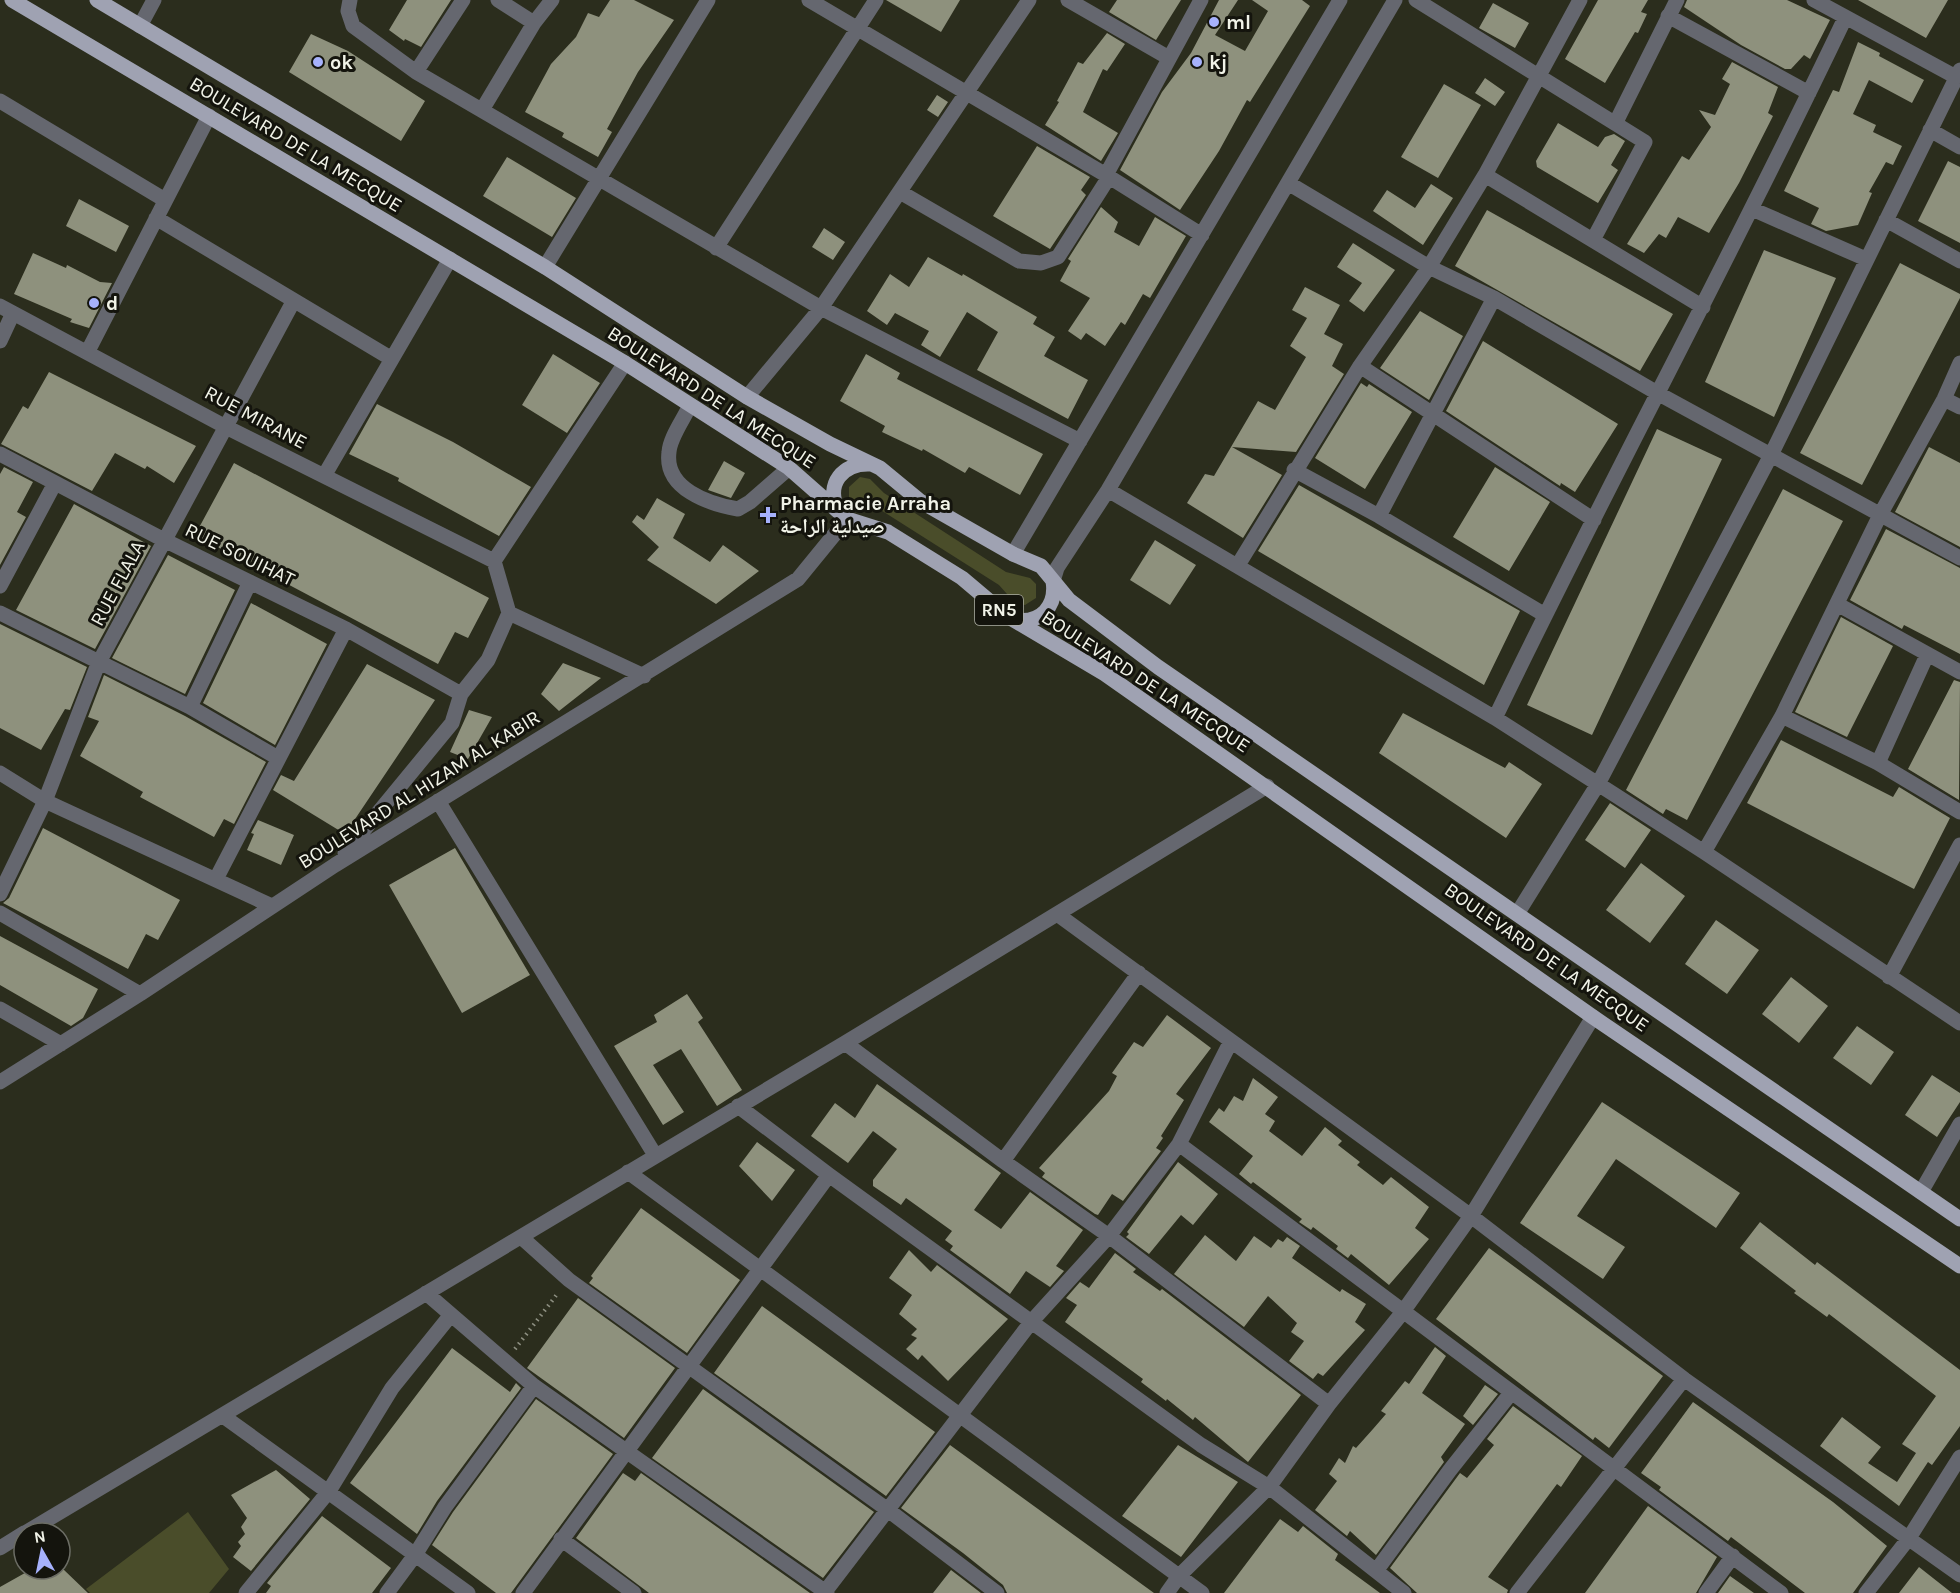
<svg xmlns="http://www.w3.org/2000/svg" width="1960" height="1593" font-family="Karla,'Noto Naskh Arabic',sans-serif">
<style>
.green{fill:#4a4d2a}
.building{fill:#8e917d}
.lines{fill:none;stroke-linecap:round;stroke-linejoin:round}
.path{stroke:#8d8f81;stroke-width:4;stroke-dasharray:1.5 4.5;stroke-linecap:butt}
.minor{stroke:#65676f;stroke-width:15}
.major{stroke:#9fa2b2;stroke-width:15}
.poi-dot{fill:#a6b1fc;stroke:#14140d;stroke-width:2}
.labels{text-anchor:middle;stroke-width:6;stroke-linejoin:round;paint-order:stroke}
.shield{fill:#14140d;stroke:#afb0a6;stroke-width:1.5}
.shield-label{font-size:18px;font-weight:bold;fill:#f1f3e8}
.poi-label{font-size:20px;font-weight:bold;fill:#f1f3e8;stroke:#14140d;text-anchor:start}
.street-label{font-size:20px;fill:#f1f3e8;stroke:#14140d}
</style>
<rect width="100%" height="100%" fill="#2b2d1d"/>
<path class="green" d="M860 477 870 479 884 493 1006 572 1030 578 1036 584V598L1025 605 1015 603 999 585 876 507 855 504 849 497V487Z
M188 1512 229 1569 209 1593H90L86 1589Z"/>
<path class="building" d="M407 0H451L421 47 405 39 404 41 389 30Z
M610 0H634L674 20 638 72 607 129 612 132 598 157 562 137 564 133 525 112 551 64 576 37 588 13 599 17Z
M886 0H960L941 32Z
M1117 0H1181L1156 40 1109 12Z
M1219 0H1238L1215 35 1245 51 1268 11 1252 0H1302L1310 6 1250 102 1247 100 1219 151 1180 210 1120 170 1162 92 1191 53Z
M1598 0H1648L1641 12 1647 14 1638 33 1635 32 1605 83 1565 59Z
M1687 0H1787L1830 20 1810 59 1804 55 1791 69H1785L1741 45 1684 7Z
M1858 0H1948L1926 38Z
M1493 3 1529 23 1515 48 1479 28Z
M1107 33 1125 44 1107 71 1103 69 1083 112 1118 133 1101 161 1045 125 1059 102 1057 101 1078 62 1083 64Z
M311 34 348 51 425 101 401 141 289 72Z
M1858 42 1880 53 1879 56 1924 80 1912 103 1869 80 1853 114 1876 125 1873 132 1902 146 1893 165 1886 162 1869 192 1872 193 1858 225 1826 231 1811 224 1819 208 1784 191 1833 90 1839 92Z
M1732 62 1778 87 1768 113 1773 116 1739 183 1709 233 1678 217 1666 238 1659 234 1644 253 1627 244 1682 156 1689 160 1711 127 1699 110 1715 115 1730 84 1722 79Z
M1485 78 1505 92 1495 106 1475 93Z
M1444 84 1481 105 1438 178 1401 157Z
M937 95 948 102 938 117 927 110Z
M1558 123 1598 147 1605 137 1614 134 1625 141 1611 165 1618 170 1598 203 1537 167 1536 161Z
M1037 146 1090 177 1081 190 1086 195 1050 249 993 216Z
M507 157 576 198 552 237 483 196Z
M1948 161 1960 167V243L1918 221Z
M1431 184 1453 198 1423 245 1373 211 1387 190 1415 208Z
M79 199 129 226 116 252 66 226Z
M1101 207 1118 222 1114 232 1139 246 1155 217 1186 236 1150 298 1143 294 1125 325 1121 322 1105 346 1086 333 1081 340 1068 331 1090 298 1060 281 1071 261 1068 259Z
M1487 210 1673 314 1640 371 1455 266Z
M824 228 845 242 833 260 812 247Z
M1353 243 1395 270 1364 312 1349 301 1362 283 1337 267Z
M1764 250 1836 278 1774 417 1705 382Z
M33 253 66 268 67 265 100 282 112 283 89 328 70 322 72 319 14 294Z
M928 257 962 276 963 274 1037 317 1033 324 1055 337 1044 356 1088 380 1068 419 977 370 998 332 967 312 940 357 921 345 929 331 895 313 887 325 867 311 890 274 909 287Z
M1900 263 1960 294V298L1862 485 1800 453Z
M1305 287 1340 305 1324 334 1343 344 1332 366 1344 374 1296 452 1232 447 1282 475 1243 538 1187 503 1205 474 1214 476 1258 401 1275 410 1306 357 1290 346 1307 318 1292 310Z
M1420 311 1463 336 1429 400 1380 368Z
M1483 341 1618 424 1575 492 1561 483 1560 486 1446 411Z
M553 354 600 383 567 433 522 405Z
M866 354 900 373 897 379 1043 454 1020 495 969 467 965 473 923 449 922 451 882 432 885 426 840 401Z
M49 372 196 446 174 483 147 466 145 469 115 453 92 491 1 444 23 406 28 409Z
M1361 383 1367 387 1369 384 1412 412 1365 489 1315 458Z
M377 404 453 442 531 487 499 536 398 481 399 478 349 454Z
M1657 429 1722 459 1592 735 1527 705Z
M1929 447 1960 463V547L1895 512Z
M724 461 745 473 731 498 708 490Z
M234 463 489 598 468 638 455 632 438 664 195 535Z
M4 467 33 482 17 512 26 517 0 565V474Z
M1495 467 1550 502 1509 571 1453 537Z
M1299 485 1520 611 1484 685 1258 551Z
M1783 489 1843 521 1687 820 1666 809 1663 814 1626 790Z
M657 498 685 514 673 538 710 562 723 545 759 571 716 604 647 560 659 547 632 522 637 515 644 520Z
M74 504 151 546 95 649 16 610Z
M1886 529 1960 568V654L1904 625 1902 629 1850 600Z
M1155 540 1196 565 1170 605 1130 580Z
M168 555 235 590 185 694 112 658Z
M251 603 327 644 275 745 203 703Z
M1841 617 1893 646 1847 737 1795 712Z
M0 624 87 667 70 710 65 709 41 750 0 728Z
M563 663 601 678 559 711 541 694Z
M367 664 435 700 345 834 273 790 281 775 294 781Z
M104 675 185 716 266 762 234 824 224 819 214 837 140 797 143 792 80 756 99 721 88 717Z
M1954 680 1960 682 1959 800 1908 769Z
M469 710 492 717 468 759 450 752Z
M1403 713 1505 768 1509 762 1542 784 1506 838 1379 753Z
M1781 740 1893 797 1899 787 1950 818 1914 889 1747 803Z
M1610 803 1651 830 1625 868 1585 840Z
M258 820 294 835 281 865 247 850 254 834 251 833Z
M43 828 180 900 158 940 146 934 128 969 3 903 9 898Z
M455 848 530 975 462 1013 389 885Z
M1641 863 1685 896 1650 943 1606 910Z
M1716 920 1759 950 1727 994 1685 964Z
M0 936 98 989 83 1018 71 1026 0 985Z
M1791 977 1828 1006 1799 1043 1762 1014Z
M687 994 703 1018 698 1022 742 1090 717 1106 681 1049 653 1065 684 1112 663 1125 614 1046 657 1022 654 1015Z
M1167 1015 1211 1048 1176 1094 1184 1100 1161 1136 1163 1138 1156 1148 1161 1151 1123 1201 1112 1194 1098 1215 1095 1214 1042 1177 1045 1173 1039 1168 1109 1091 1117 1076 1112 1073 1134 1042 1143 1047Z
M1857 1026 1894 1052 1871 1085 1833 1058Z
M1932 1075 1960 1093V1102L1937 1137 1905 1115Z
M1253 1078 1278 1097 1265 1114 1275 1121 1269 1131 1302 1156 1325 1127 1342 1141 1338 1145 1360 1162 1357 1165 1383 1185 1391 1177 1429 1207 1415 1228 1429 1239 1389 1285 1351 1254 1348 1258 1336 1249 1338 1246 1313 1227 1311 1230 1299 1222 1302 1219 1253 1182 1251 1184 1239 1174 1253 1156 1209 1122 1219 1108 1224 1112 1234 1096 1243 1101Z
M877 1084 1001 1173 974 1210 1001 1229 1030 1192 1083 1230 1056 1266 1064 1271 1050 1287 1026 1271 1010 1294 950 1250 953 1246 945 1240 952 1231 906 1198 901 1205 873 1186V1180L897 1149 873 1131 848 1163 811 1136 835 1103 855 1118Z
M1602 1102 1740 1193 1716 1228 1616 1159 1577 1216 1625 1247 1603 1279 1520 1223Z
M757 1142 795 1170 772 1201 739 1166Z
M1178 1162 1218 1194 1193 1225 1181 1215 1149 1254 1126 1237 1129 1234 1127 1232Z
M641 1208 740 1280 687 1353 589 1283 593 1278 591 1276Z
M1760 1222 1815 1265 1817 1262 1960 1370V1426L1932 1465 1928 1462 1899 1506 1820 1446 1842 1417 1881 1447 1868 1463 1897 1482 1916 1453 1902 1444 1936 1396 1829 1314 1827 1317 1794 1293 1796 1291 1740 1248Z
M1205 1235 1236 1261 1254 1236 1271 1248 1278 1239 1283 1242 1287 1237 1300 1246 1292 1258 1340 1292 1342 1289 1366 1304 1355 1322 1365 1330 1323 1376 1318 1373 1313 1379 1289 1361 1304 1341 1291 1332 1297 1323 1268 1296 1244 1327 1174 1274Z
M1489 1248 1663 1376 1609 1448 1595 1437 1593 1440 1436 1319Z
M909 1250 931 1272 937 1265 1008 1319 948 1381 922 1355 918 1360 906 1349 917 1338 911 1335 917 1329 899 1314 912 1295 889 1278Z
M1115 1253 1136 1269 1133 1272 1160 1291 1162 1289 1301 1395 1248 1462 1195 1417 1193 1420 1167 1399 1166 1401 1141 1382 1143 1379 1065 1322 1077 1305 1066 1298 1080 1282 1089 1288Z
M578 1298 675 1368 624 1438 527 1368Z
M762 1306 935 1432 886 1496 714 1373Z
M1435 1347 1446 1356 1422 1393 1465 1424 1441 1457 1444 1462 1376 1555 1350 1531 1347 1536 1315 1510 1337 1481 1329 1474 1339 1458 1345 1463 1353 1446 1356 1448 1373 1429 1386 1414 1381 1411 1405 1381 1409 1384Z
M452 1348 510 1392 516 1383 521 1388 437 1501 417 1534 350 1483Z
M1485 1385 1498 1394 1473 1425 1463 1416Z
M703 1389 874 1512 823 1578 652 1458Z
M536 1399 613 1454 511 1593H496L432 1545 453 1512Z
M1693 1402 1833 1502 1887 1546 1853 1593H1805L1731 1537 1728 1541 1659 1490 1661 1487 1641 1473Z
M1513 1406 1582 1456 1561 1487 1557 1484 1488 1577 1508 1590 1507 1593H1417L1390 1568 1460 1473 1467 1478 1494 1445 1487 1439Z
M950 1445 1027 1501 1154 1593H1007L1003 1585 963 1553 901 1508Z
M1178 1445 1238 1482 1181 1557 1122 1516Z
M276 1470 310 1499 251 1571 233 1557 241 1546 238 1542 245 1534 241 1527 247 1518 231 1495Z
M623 1473 635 1481 641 1473 810 1593H649L576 1538Z
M1648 1506 1717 1557 1696 1593H1585Z
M322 1516 391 1568 372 1593H266L271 1586 267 1583Z
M1280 1519 1298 1532 1303 1526 1338 1554 1335 1560 1380 1593H1224Z
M1919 1567 1952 1593H1899Z
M32 1569H63L88 1593H0V1587Z
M951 1570 981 1593H933Z
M1730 1576 1754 1593H1718Z"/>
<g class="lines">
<path class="path" d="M515 1349 558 1293"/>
<path class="minor" d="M350 0 348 11 353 26 416 72 821 308 1080 441
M498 0 534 23
M809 0 1106 175 1202 235
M1068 0 1169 58
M1416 0 1645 142 1593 240
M1814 0 1956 77
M1668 16 1809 93
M140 26 154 0
M416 72 463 0
M0 101 165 200
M482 110 534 23 552 0
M1616 122 1677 0
M1930 130 1960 147
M1106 175 1201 0
M1485 175 1703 307
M1288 183 1429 267 1494 298 1659 394 1960 558
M900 192 1019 261 1041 263 1058 257 1109 177
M1752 209 1866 259
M156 218 392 359
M1886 220 1960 261
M716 248 876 0
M545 267 708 0
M0 306 226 427 494 561
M0 341 13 313
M88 351 209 116
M1360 366 1594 520
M747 397 821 308 1029 0
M1944 399 1960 407
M690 405C684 419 670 437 669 452 664 489 709 504 738 509L750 502 789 468
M0 454 164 540 346 629 461 694
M1294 470 1379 516 1545 615
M324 476 450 259
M1108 490 1495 718 1704 852 1960 1023
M1379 516 1494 298
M1013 554 1340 0
M1238 565 1360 366 1429 267 1485 175 1580 0
M1053 581 1057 568 1108 490 1395 0
M0 586 55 483
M1837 604 1960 672
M0 613 190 707 278 758
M509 613 644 676
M190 707 250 582
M1782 716 1878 763 1960 812
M1495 718C1608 483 1733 254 1845 18
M1878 763 1927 655
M0 773 45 801 272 906
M438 801 655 1155
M1704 852 1782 716 1880 515 1944 399 1960 363
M345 853 452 723 461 694 488 660 509 613 494 561 625 363
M216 879 346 629
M0 894 45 801 98 664 293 302
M0 913 140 994
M1057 914 1471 1216 1684 1379 1960 1575
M1517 914 1598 784 1771 455 1960 70
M1889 977 1960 845
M0 1009 61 1044
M845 1043 1003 1161 1109 1236 1329 1404
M0 1082 140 994 335 865 798 579 847 519
M738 1106 829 1175 1201 1445 1269 1487 1404 1593
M1179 1144 1781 1593
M1003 1161 1139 973
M628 1172 1202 1593
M1921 1192 1960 1124
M521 1237 569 1280 888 1510 997 1593
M426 1293 534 1386 827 1593
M223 1416 468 1593
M25 1533 845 1043 1267 786
M561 1539 634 1593
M0 1548 24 1533
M1376 1571 1450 1470 1511 1393
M246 1593 329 1491 392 1388 450 1316
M387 1593 415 1555 445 1507 534 1386
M523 1593 829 1175
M824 1593 1032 1321 1109 1236 1179 1144 1231 1041
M1167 1593 1179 1576 1269 1487 1329 1404 1402 1313 1471 1216 1593 1017
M1517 1593 1684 1379
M1706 1593 1733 1556
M1866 1593 1909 1538 1960 1457"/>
<path class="major" d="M12 0 625 363 789 468 847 519 888 532 962 578 1007 616 1105 674 1593 1017 1960 1266
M97 0 545 267 747 397 830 444 880 468 920 501 1013 554 1041 566 1069 600 1158 667 1960 1219
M838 510C825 484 843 463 870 464
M1015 620C1041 624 1057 606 1053 581"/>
</g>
<g class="poi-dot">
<circle cx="1214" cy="22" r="6"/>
<circle cx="318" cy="62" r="6"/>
<circle cx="1197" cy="62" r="6"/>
<circle cx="94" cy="303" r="6"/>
<path d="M765 506h6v6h6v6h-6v6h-6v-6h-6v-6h6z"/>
</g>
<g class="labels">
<rect class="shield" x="975" y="595" width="48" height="30" rx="4.5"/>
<g class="shield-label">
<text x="999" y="616">RN5</text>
</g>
<g class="poi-label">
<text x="1226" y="29">ml</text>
<text x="330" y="69">ok</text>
<text x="1209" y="69">kj</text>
<text x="106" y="310">d</text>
<text x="780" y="510">Pharmacie Arraha<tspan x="780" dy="23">صيدلية الراحة</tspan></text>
</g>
<g class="street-label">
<text transform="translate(296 144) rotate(31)" y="7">BOULEVARD DE LA MECQUE</text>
<text transform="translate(712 397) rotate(33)" y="7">BOULEVARD DE LA MECQUE</text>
<text transform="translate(256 417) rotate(28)" y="7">RUE MIRANE</text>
<text transform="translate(240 554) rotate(26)" y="7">RUE SOUIHAT</text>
<text transform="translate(117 583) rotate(-62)" y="7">RUE FLALA</text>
<text transform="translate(1146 681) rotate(33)" y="7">BOULEVARD DE LA MECQUE</text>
<text transform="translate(419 789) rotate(-32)" y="7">BOULEVARD AL HIZAM AL KABIR</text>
<text transform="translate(1547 957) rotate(35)" y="7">BOULEVARD DE LA MECQUE</text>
</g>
</g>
<g transform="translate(42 1551) rotate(351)"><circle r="28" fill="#14140d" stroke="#6c6d65" stroke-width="1.5"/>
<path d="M0-4.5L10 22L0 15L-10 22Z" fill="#a6b1fc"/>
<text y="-9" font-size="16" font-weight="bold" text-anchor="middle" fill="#f1f3e8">N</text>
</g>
</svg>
